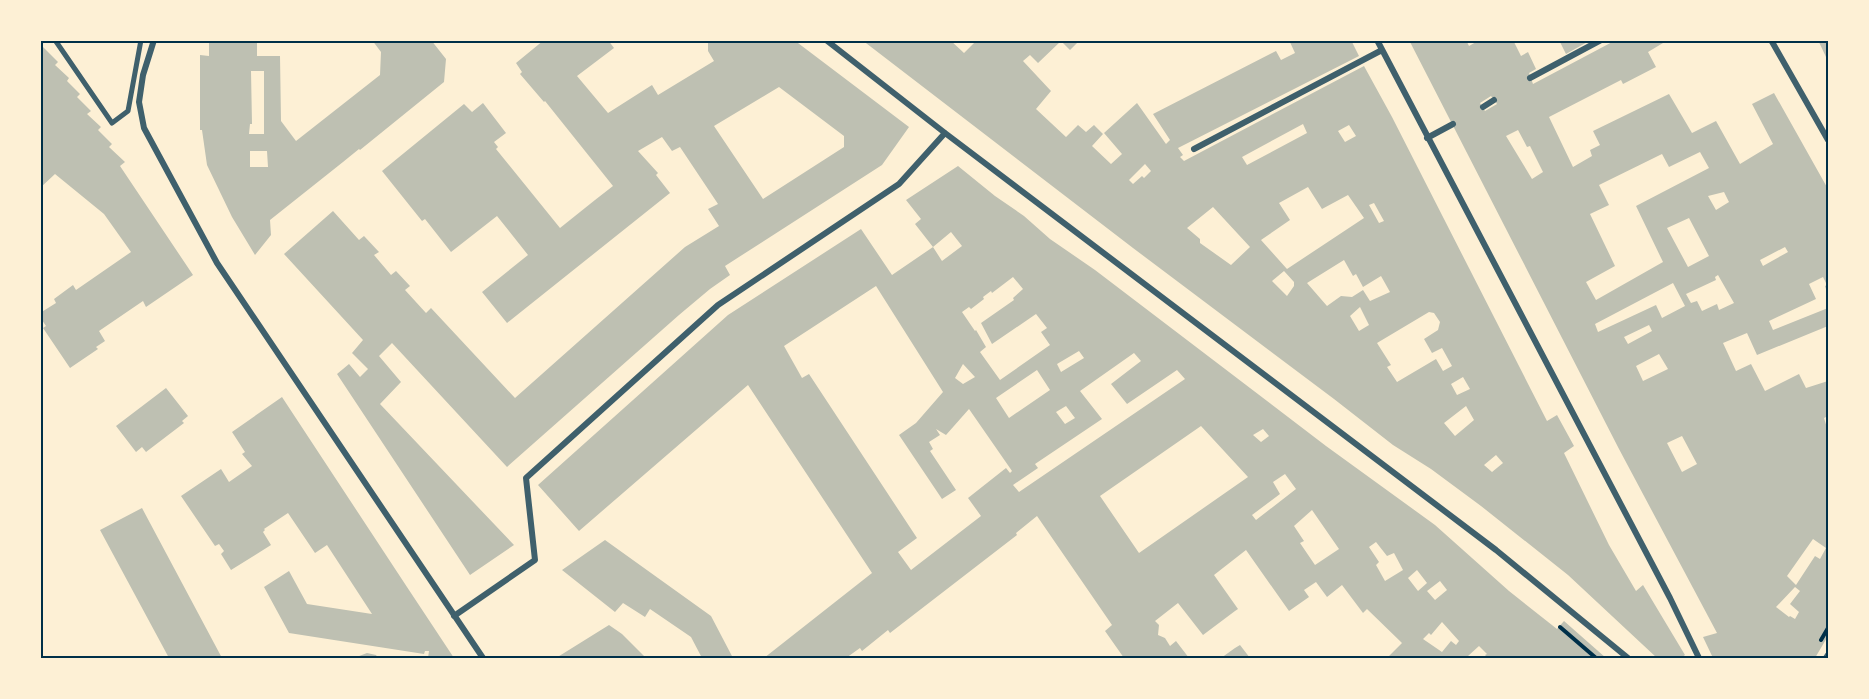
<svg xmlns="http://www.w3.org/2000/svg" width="1869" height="699" font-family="Mulish,sans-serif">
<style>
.building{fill:#bec0b2;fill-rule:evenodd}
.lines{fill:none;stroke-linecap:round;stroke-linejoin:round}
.path{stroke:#003049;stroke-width:4}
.pedestrian{stroke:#3f606c;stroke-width:5}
.minor{stroke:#3f606c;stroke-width:6}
.neatline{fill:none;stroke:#003049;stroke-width:2}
</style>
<rect width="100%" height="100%" fill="#fdf0d5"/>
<path class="building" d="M40 40 45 42 41 45 58 62 55 65 69 78 67 81 80 94 77 97 91 111 87 114 101 127 98 130 112 144 109 147 125 162 120 166 193 275 146 307 143 301 99 331 105 341 96 347 98 349 70 368 43 328 46 326 40 317V313L56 303 54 299 73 285 76 290 131 252 104 214 55 174 40 188Z
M209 40H257V56H280L281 121 296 141 380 75 381 52 372 40H431L446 59 444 82 360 150 359 149 343 162 270 220 271 235 255 255 232 217 207 165 202 130H200V55L209 56ZM251 71H264V134H249L250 124H252ZM250 151H267L268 167H250Z
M544 40H608L614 48 577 76 608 113 652 85 658 95 714 61 708 51V40H794L909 127 882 165 725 266 730 275 710 289 679 315 507 467 392 343 379 356 401 382 380 404 514 545 470 575 337 374 349 364 360 377 368 369 352 353 363 340 284 254 333 211 359 240 364 236 379 252 374 255 391 275 396 271 410 286 405 290 426 313 431 308 515 398 685 247 719 226 708 209 718 204 680 147 672 151 662 137 638 151 658 173 656 175 670 193 507 323 482 292 528 255 497 216 451 252 425 219 422 221 382 171 464 104 472 112 483 103 506 133 494 142 498 147 496 149 560 228 595 200 613 186 545 101 544 102 520 74 522 72 516 63ZM779 87 844 136V147L763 199 714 126Z
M862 40H950L964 53 977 40H1080L1070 50 1061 41 1038 63 1030 55 1023 61 1051 91 1036 109 1066 137 1078 125 1086 132 1094 125 1103 134 1092 146 1111 164 1122 154 1104 133 1137 103 1166 144 1170 140 1153 114 1276 51 1281 60 1295 53 1289 40H1351L1359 56 1178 148 1183 155 1180 157 1184 161 1364 66 1392 117 1547 421 1557 415 1574 446 1564 453 1609 545 1636 591 1643 585 1685 655 1681 658H1657L1568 575 1481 506 1431 469 1393 445 1334 399 1133 248ZM1303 124 1307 133 1247 165 1242 157ZM1349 125 1356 136 1345 142 1338 131ZM1145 164 1151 171 1144 178 1142 176 1133 184 1129 180ZM1308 187 1322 209 1348 195 1364 218 1287 269 1261 240 1290 220 1279 203ZM1374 203 1384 221 1379 223 1369 205ZM1213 207 1250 247 1231 265 1200 243V239L1187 228ZM1344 260 1353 276 1356 274 1363 287 1381 276 1390 292 1370 301 1363 290 1352 297 1341 296 1327 306 1307 283ZM1284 271 1294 282V286L1287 296 1272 281ZM1360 307 1369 325 1359 331 1350 316ZM1429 312 1434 313 1440 322 1438 330 1424 339 1432 353 1442 348 1452 366 1443 371 1436 359 1397 382 1387 367 1391 365 1377 343ZM1463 377 1470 389 1457 395 1451 384ZM1466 406 1474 420 1455 436 1444 423ZM1496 455 1503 463 1492 472 1484 465Z
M1409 40H1466L1469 46 1476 42V40H1513L1521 56 1528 52 1536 69 1529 73 1533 84 1616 40H1668L1648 52 1656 67 1623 84 1621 80 1549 117 1573 167 1592 156 1590 150 1600 145 1593 131 1669 94 1692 133 1716 121 1740 164 1773 144 1752 104 1774 93 1828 189V302L1826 296 1828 295 1825 286 1827 285 1823 277 1809 284 1816 299 1769 321 1773 330 1828 308V326L1757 355 1747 333 1723 343 1736 371 1751 364 1765 391 1799 374 1806 388 1828 381V416L1824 418 1828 431V636L1815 658H1713L1703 637 1717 633 1619 449ZM1491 96 1497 104 1485 111 1480 103ZM1518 130 1527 147 1530 146 1543 172 1532 179 1506 136ZM1700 152 1709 168 1636 206 1663 262 1596 300 1586 282 1615 266 1590 214 1609 205 1599 185 1662 154 1669 167ZM1724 192 1729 202 1716 210 1708 196ZM1689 218 1709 256 1688 267 1667 228ZM1785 247 1788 252 1763 266 1760 260ZM1718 275 1734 303 1719 310 1717 304 1702 311 1697 301 1691 303 1686 294 1716 280 1715 277ZM1673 283 1685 306 1662 318 1656 305 1598 332 1595 324ZM1649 325 1652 331 1628 344 1624 337ZM1659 354 1668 369 1643 381 1636 366ZM1682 436 1697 464 1682 472 1667 443ZM1813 539 1826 548 1820 559 1815 556 1796 585 1787 576ZM1795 587 1800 591 1790 604 1799 612 1795 619 1790 616 1789 617 1776 607Z
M1559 40H1591L1566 54Z
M1818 40H1828V64L1826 57Z
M958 166 995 196 1024 216 1050 239 1095 270 1326 446 1435 525 1509 591 1557 629 1564 621 1606 658H1488L1485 655 1487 654 1479 646 1468 656 1471 658H1423L1420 656 1418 658H1387L1402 643 1367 609 1363 613 1342 585 1327 597 1316 582 1304 590 1309 597 1289 611 1246 550 1214 575 1238 609 1235 611 1203 635 1178 603 1155 621 1159 625 1158 635 1165 638 1170 646 1176 641 1189 658H1124L1105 631 1112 625 1037 516 1016 533 1017 535 890 633 888 630 862 651 860 648 846 658H764L872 573 748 385 579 531 538 485 728 315 861 229 892 275 933 247 942 261 962 246 951 232 933 247 915 224 921 219 906 200ZM1013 277 1023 289 1013 298 1014 300 981 323 992 344 1036 314 1047 328 1041 332 1050 345 1000 380 980 352 986 347 976 330 975 331 962 312 969 307 971 309 984 299 983 297 991 291 992 293ZM876 286 943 392 916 423 899 435 942 499 956 490 930 451 933 449 929 442 940 435 936 429 946 435 969 409 1012 471 1010 473 1006 468 968 498 981 516 911 570 898 552 917 538 809 374 802 378 784 346ZM1079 351 1084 358 1061 372 1057 364ZM1134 353 1141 361 1111 384 1127 404 1177 370 1185 379 1019 492 1013 485 1038 468 1035 464 1102 419 1080 391ZM963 364 975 377 963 384 955 378ZM1037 370 1050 390 1009 418 996 398ZM1066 406 1075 418 1065 424 1056 412ZM1201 426 1248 477 1139 553 1100 496ZM1263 429 1269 436 1261 442 1253 435ZM1285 474 1296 489 1256 520 1252 515 1280 494 1273 482ZM1312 510 1339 549 1315 565 1300 543 1304 541 1294 526ZM1376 542 1387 556 1394 553 1403 570 1385 581 1376 565 1379 562 1369 547ZM1417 570 1427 583 1418 591 1408 578ZM1440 581 1447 590 1435 600 1427 591ZM1442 622 1459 641 1456 645 1451 641 1442 652 1423 639 1429 633 1431 635Z
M166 388 188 416 182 421 184 423 146 452 142 447 136 452 116 426Z
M282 397 407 587 454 658H428L429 651H425L424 654 289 633 264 587 289 571 307 604 372 614 327 545 315 553 288 513 264 529 265 530 263 532 271 545 231 570 221 554 224 551 219 544 215 546 181 496 221 469 229 482 252 466 242 454 245 452 232 432Z
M142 508 222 658H169L100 530Z
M605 540 711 616 733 658H702L691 637 650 609 645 617 623 603 615 612 562 570Z
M609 625 622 634 646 658H556Z
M1240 645 1250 658H1221L1235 648Z
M367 653 376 655 378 658H354Z"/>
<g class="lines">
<path class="path" d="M1560 627 1596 658
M1821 640 1828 628"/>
<path class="pedestrian" d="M55 40 112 123 128 111 141 40"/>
<path class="minor" d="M154 40 143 75 139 102 144 128 217 263 483 658
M826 40 945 133 1496 550 1628 658
M1377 40 1670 598 1699 658
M1771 40 1828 140
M1530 78 1601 40
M1483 107 1494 100
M1427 138 1453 124
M1194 149 1382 50
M454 616 535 560 526 478 718 305 899 184 945 133
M1826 658 1828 655"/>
</g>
<rect width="1869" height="699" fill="none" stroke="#fdf0d5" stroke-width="84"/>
<rect x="42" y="42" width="1785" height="615" class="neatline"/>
</svg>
